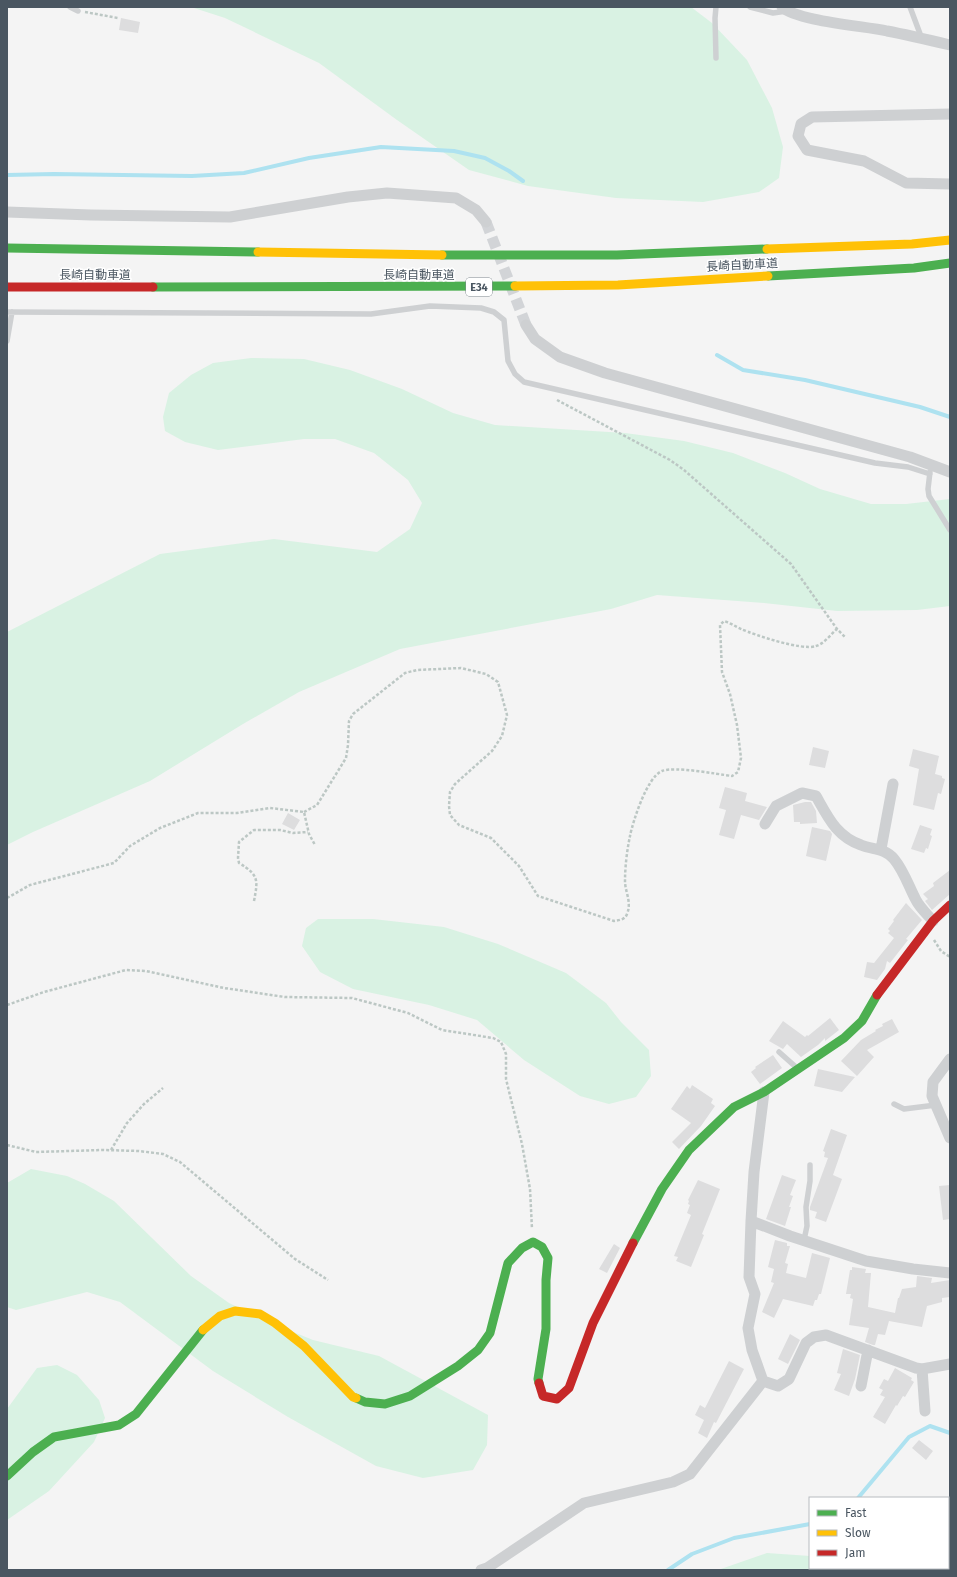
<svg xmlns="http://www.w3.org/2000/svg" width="957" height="1577" font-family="'Fira Sans','Noto Sans JP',sans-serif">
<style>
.green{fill:#d9f2e3}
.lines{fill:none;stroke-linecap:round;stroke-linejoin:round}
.stream{stroke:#aee2f0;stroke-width:4}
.building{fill:#ddddde}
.street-tunnel{stroke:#d2d4d7;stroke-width:11;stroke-dasharray:11 5.5;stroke-linecap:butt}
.path{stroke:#bcc7c4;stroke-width:2.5;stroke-dasharray:3 2;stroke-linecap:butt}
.lane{stroke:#ced0d2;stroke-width:5.5}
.street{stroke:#ced0d2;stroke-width:11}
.fast{stroke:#4caf50;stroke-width:9}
.slow{stroke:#ffc107;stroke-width:9}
.jam{stroke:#c62828;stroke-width:9}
.labels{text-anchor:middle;stroke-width:3;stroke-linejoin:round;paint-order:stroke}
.shield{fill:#fff;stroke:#808990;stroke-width:1}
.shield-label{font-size:11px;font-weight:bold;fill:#4a5661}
.street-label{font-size:12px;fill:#4a5661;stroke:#fff}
</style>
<rect width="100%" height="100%" fill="#f4f4f4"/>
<path class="green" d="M191 7H691L712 23 747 60 772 108 783 147 779 178 759 192 703 202 616 198 528 186 469 170 397 120 319 63 225 18Z
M251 358 304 359 350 370 402 389 453 413 495 425 625 433 684 441 733 453 785 473 820 489 871 504H906L950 499V606L917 610 837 611 764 603 657 595 611 609 400 649 299 692 243 724 150 781 33 832 7 845V632L160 554 274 539 377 552 410 529 422 503 408 480 374 453 335 439H304L218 450 185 442 165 431 163 417 169 393 191 375 213 363Z
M318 919H373L444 927 498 944 566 973 606 1003 621 1022 649 1050 651 1076 636 1097 609 1104 580 1096 524 1060 477 1020 429 1005 353 989 320 972 302 946 306 928Z
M31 1169 67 1176 85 1184 114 1201 191 1276 229 1303 271 1323 313 1340 379 1356 488 1415 487 1445 473 1470 423 1478 376 1466 288 1417 213 1371 120 1302 87 1292 16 1310 7 1307V1183Z
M57 1365 77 1375 99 1400 105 1418 94 1442 49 1491 7 1520V1409L37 1368Z
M767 1553 810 1556V1568H914L919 1570H718Z"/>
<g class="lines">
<path class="stream" d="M7 175 54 174 192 176 244 173 309 158 381 147 454 151 485 158 509 171 523 181
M717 355 743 370 805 380 920 407 950 417
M858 1498 909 1437 930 1426 950 1433
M668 1570 692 1554 734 1538 810 1524"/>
</g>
<path class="building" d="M121 18 140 22 138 33 119 30Z
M813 747 829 751 825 768 809 765Z
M913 749 939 756 935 774 942 776V778L945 779 941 794 938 793 934 810 913 805 919 769 909 766Z
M725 787 747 793 745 801 767 807 759 820 741 815 734 839 719 835 726 810 719 808Z
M805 802H811L816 811 817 823 800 824V822H794L793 805Z
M288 813 300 820 294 830 282 824Z
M920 825 932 829 930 835 932 836 928 849 926 848 924 853 911 849Z
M812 827 830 831 832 834 826 861 806 856Z
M950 870V894L932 910 925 901 928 899 923 894 934 886 933 883Z
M906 903 922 920 906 939 908 940 890 963 887 961 885 969 877 980 864 977 867 962 874 963 894 938 888 933 890 931 888 929 894 921 893 920Z
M830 1018 839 1030 825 1041V1038L818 1045 801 1057 787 1044 783 1049 769 1041 783 1021 805 1037 807 1035 808 1036Z
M892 1019 899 1032 867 1050 874 1057 857 1076 841 1061 861 1040 876 1031 875 1030 883 1026 882 1024Z
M773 1055 782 1068 760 1084 751 1072 756 1068 755 1067Z
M818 1069 855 1077 842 1092 814 1086Z
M692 1085 713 1099 711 1103 715 1106 701 1126 679 1149 672 1142 691 1123 671 1109 687 1086 690 1089Z
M831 1129 847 1135 833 1175 842 1179 826 1222 815 1218 817 1212 810 1210V1207L828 1158 824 1157 825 1152 823 1151Z
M782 1175 796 1180 790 1195 793 1196 789 1207H791L785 1226 766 1219Z
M698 1180 720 1189 702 1234 704 1235 691 1267 676 1261 678 1257 674 1256 691 1215 687 1213 690 1205 688 1204 689 1201 688 1200Z
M950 1185V1219L943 1220 939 1186Z
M775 1240 787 1243V1246H790L785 1263 788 1264 786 1273 806 1278 812 1253 830 1258 821 1294H819L817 1300H815L813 1306 783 1299 774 1318 762 1312 774 1283 771 1282 774 1269 768 1267Z
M614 1244 620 1248 607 1273 599 1269Z
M852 1267 866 1269 865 1273H871L868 1307 895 1313 898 1298H899L902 1289 916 1287 917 1276 932 1278 931 1283 950 1280V1297L942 1298V1302L927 1306 922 1327 889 1321 885 1335 878 1334 875 1345H873L865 1342 869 1328 849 1325 853 1299 850 1298 851 1294H846L850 1270H852Z
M790 1334 800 1340 788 1364 778 1359Z
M843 1349 860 1355 855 1379 849 1396 834 1390 841 1374 837 1373Z
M729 1361 744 1369 716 1423 714 1422 707 1438 698 1433 704 1420 695 1415 700 1405 705 1408Z
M895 1368 912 1378 911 1380 914 1382 905 1397 903 1396 897 1406 896 1405 885 1424 873 1417 885 1397 880 1395 883 1390 879 1388 884 1379 888 1381Z
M919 1440 933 1451 926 1460 912 1448Z"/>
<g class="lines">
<path class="street-tunnel" d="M486 222 526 325"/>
<path class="path" d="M85 12 118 18
M557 400 670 460 684 470 791 564 837 629 846 638
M304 812 317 805 346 758 348 745 349 721 353 714 405 673 417 670 461 668 486 674 498 682 507 715 502 736 492 751 455 784 450 792 449 806 450 815 459 825 491 838 519 866 538 896 614 921C619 920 625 920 627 914 632 902 625 892 625 881 625 867 627 850 630 836 633 821 647 777 662 771 675 766 716 774 732 776L738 772 741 758 737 725 730 694 722 672 720 625 724 621C730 623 735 626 741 629 755 635 802 651 816 646 824 644 831 634 837 629
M7 898 30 885 114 863 130 846 160 828 198 813H237L270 808 304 812 309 834 315 845
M254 901C258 880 259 875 239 863L238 858 239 842 254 830H280L293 833 308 832
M934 940 941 951 950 957
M7 1005 44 992 126 970 146 971 224 988 285 997 352 998 408 1013 442 1030 493 1038 501 1042 506 1054V1079L522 1144 530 1189 532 1229
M7 1145 36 1152 103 1150 139 1151 163 1154 180 1162 295 1259 328 1280
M111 1150 127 1123 144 1104 163 1088
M845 1570 846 1568"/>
<path class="lane" d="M70 7 78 11
M750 7 773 13 787 11
M910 7 922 39
M716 58 715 18 716 7
M7 312 371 314 430 306 481 308 494 312 504 320 508 361 515 374 524 382 875 463 908 467 930 474
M7 341 12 312
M930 472 928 489 929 496 950 530
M779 1052 797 1068
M894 1104 904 1109 936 1105
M804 1240 807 1226 806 1207 810 1181V1165
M948 1508H950"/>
<path class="street" d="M782 7C797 21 864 26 887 31 908 35 929 40 950 45
M950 114 812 117 801 124 798 136 807 150 864 161 906 183 950 184
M7 212 91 215 230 217 348 197 387 193 456 198 476 210 486 222
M526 325 535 339 560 357 605 373 910 457 950 472
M765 824 776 806 802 793 816 796C828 817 836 836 861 845 873 850 885 848 894 859 904 871 909 887 916 900 920 908 928 915 933 921
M881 849 893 784
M950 1059 933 1082 932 1096 950 1138
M751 1221 790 1236 866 1261 913 1269 950 1273
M922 1369 925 1411
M763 1381 752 1350 748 1328 755 1294 749 1277 751 1221 754 1172 764 1092
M763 1381 778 1386 789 1379 806 1343 814 1337 826 1335 916 1368 922 1369 950 1364
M861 1386 868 1350
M481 1570 487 1568 584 1503 673 1482 690 1474 763 1381"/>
<path class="fast" d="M7 248 258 252
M442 255H617L767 249
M768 276 914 268 950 263
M153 287 515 286
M633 1243 662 1189 689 1150 734 1107 764 1092 844 1038 862 1021 877 995
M356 1398 365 1402 385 1404 410 1396 458 1366 478 1350 490 1333 508 1263 522 1248 533 1242 542 1247 548 1258 546 1280V1329L538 1379 539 1383
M7 1476 33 1452 54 1437 119 1425 136 1414 203 1330"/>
<path class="slow" d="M767 249 912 244 950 240
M258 252 442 255
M515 286 618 285 768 276
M203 1330 220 1316 235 1311 260 1314 275 1323 304 1346 353 1397 356 1398"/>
<path class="jam" d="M7 287H153
M877 995 933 921 950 905
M539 1383 543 1396 557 1399 569 1388 593 1323 633 1243"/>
</g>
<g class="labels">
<rect class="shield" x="466" y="278" width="26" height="18" rx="3"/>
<g class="shield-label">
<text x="479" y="291">E34</text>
</g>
<g class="street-label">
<text transform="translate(742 265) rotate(-3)" y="4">長崎自動車道</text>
<text x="95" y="279">長崎自動車道</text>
<text x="419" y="279">長崎自動車道</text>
</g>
</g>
<rect width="957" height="1577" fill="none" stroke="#4a5661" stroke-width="16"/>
<rect x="809" y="1497" width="140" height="72" fill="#ffffff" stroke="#b7bbc0"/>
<rect x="817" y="1510" width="20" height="6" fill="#4caf50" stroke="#b7bbc0"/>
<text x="845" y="1517" font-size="12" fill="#4a5661">Fast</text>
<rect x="817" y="1530" width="20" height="6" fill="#ffc107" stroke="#b7bbc0"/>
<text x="845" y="1537" font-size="12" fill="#4a5661">Slow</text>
<rect x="817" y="1550" width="20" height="6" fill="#c62828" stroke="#b7bbc0"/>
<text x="845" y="1557" font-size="12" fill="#4a5661">Jam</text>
</svg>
